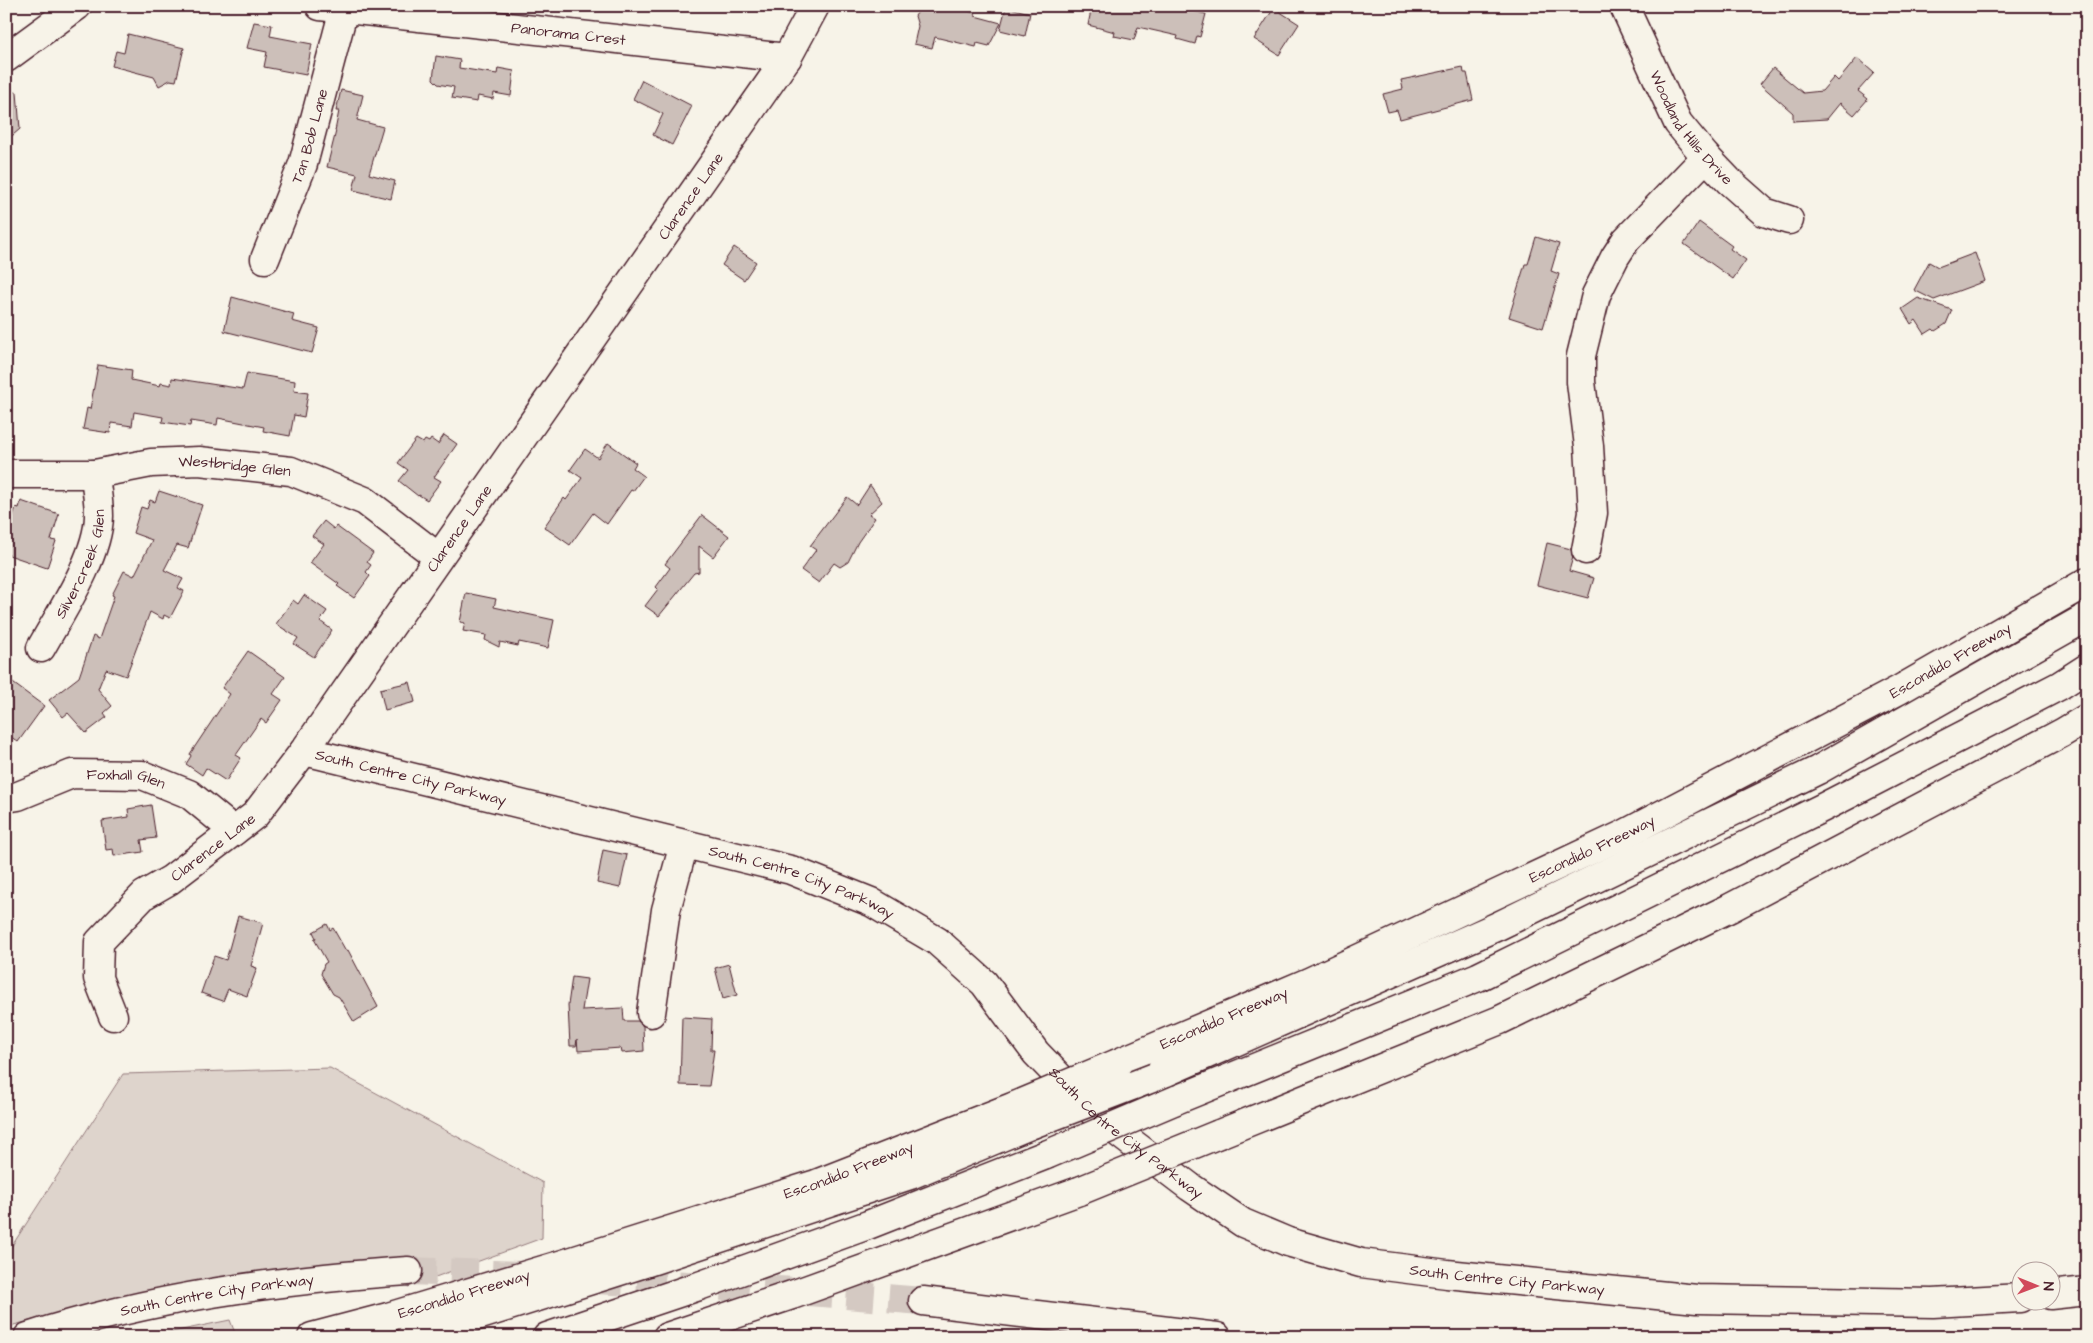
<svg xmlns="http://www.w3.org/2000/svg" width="2093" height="1343" font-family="'Architects Daughter',sans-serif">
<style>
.green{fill:#ded4cc;stroke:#947a7c}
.building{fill:#ccbfb9;stroke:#4a1f2b}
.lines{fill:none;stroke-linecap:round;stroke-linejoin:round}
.highway-tunnel{stroke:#d4c9c2;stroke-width:28;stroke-dasharray:28 14;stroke-linecap:butt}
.minor-casing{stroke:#4a1f2b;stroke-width:31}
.highway-casing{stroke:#4a1f2b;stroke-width:31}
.minor{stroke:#f7f3e8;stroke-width:28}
.highway{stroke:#f7f3e8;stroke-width:28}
.highway-bridge-casing{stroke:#4a1f2b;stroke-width:31;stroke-linecap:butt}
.highway-bridge{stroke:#f7f3e8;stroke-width:28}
.labels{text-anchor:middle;stroke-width:4.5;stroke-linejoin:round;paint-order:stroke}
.street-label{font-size:15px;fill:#4a1f2b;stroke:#f7f3e8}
</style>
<rect width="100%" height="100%" fill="#f7f3e8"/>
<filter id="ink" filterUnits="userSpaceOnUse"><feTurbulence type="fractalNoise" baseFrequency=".02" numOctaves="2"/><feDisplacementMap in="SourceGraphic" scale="10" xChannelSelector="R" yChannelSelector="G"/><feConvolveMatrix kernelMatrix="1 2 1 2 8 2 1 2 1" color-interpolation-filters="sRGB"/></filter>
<g filter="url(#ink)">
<path class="green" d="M330 1068 543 1183 542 1238 408 1287 407 1261 130 1295 6 1327V1255L123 1074Z
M230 1320 235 1333 221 1337H148Z"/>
<path class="building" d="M922 6H948L975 13V16L1001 23 989 46 977 43 976 47 935 37 932 48 914 44 918 26 915 16Z
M1092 6H1132L1155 12 1157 6H1182V9L1206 14 1200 37 1197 36 1195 44 1177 39 1178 36 1138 27 1134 40 1114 36 1115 32 1088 25Z
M1006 7 1030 13 1025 36 1000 30Z
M1274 8 1299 24 1279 55 1254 39Z
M254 22 272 25 270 36 312 44 306 75 264 67 267 52 247 48Z
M128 34 184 48 176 81 170 80 159 86 154 77 112 66 116 51 124 53Z
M436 56 460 60 459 68 497 74 498 68 514 71 511 96 494 93 493 99 478 96 477 102 452 98 454 87 438 84 433 79Z
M1857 58 1874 73 1858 91 1868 99 1854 115 1840 103 1827 119 1793 121V113L1760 84 1773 68 1803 93 1822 91 1834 77 1838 81Z
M1463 67 1464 73H1467L1473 100 1400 119 1397 110 1388 112 1383 94 1403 89 1401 80Z
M642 80 692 106 672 145 653 135 663 114 633 99Z
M341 90 363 95 357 120 383 127 369 174 395 181 391 199 353 190 357 174 327 167 336 131H335L339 111H336Z
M6 92H17L20 129 6 141Z
M1699 222 1732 246 1730 249 1746 260 1733 279 1684 244Z
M1536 237 1559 244 1551 271 1559 274 1543 328 1509 317 1525 264H1528Z
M734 247 756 262 744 280 722 265Z
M1975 253 1985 281 1934 300 1914 290 1929 262 1938 267Z
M232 297 294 314 292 321 319 328 312 353 224 331Z
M1918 298 1952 310 1946 324 1935 331 1933 329 1925 334 1916 320 1911 324 1902 309Z
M98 365 132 370 131 380 160 386 161 383 171 385 172 378 243 389 247 373 295 381 294 391 308 393 304 417 294 415 290 436 263 431 264 427 218 418 217 425 191 421 190 426 162 422 163 417 134 412 132 426 111 423 110 433 83 429 87 408 90 409Z
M444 435 457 444 434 477 441 481 427 500 419 495 418 496 399 481 408 470 398 463 416 439 423 443 425 440 429 442 431 439 438 444Z
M608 443 636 463 633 468 644 476 633 491 631 490 607 524 593 513 570 545 544 527 564 498 566 500 582 478 570 470 585 449 598 458Z
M870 485 882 502 869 514 875 518 858 542 848 562 840 567 834 563 819 583 801 570 816 550 810 546 847 497 857 505Z
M159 491 202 505 188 548 177 545 164 570 183 579 178 588 184 591 170 618 164 615 163 619 150 612 126 676 106 669 98 689 112 706 104 713 107 717 86 733 68 713 63 717 49 700 79 677 93 636 99 639 114 596 112 595 124 571 134 576 152 540 133 533 141 507 147 509 150 500 155 502Z
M21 501 59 514 51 540 56 541 47 568 6 554V536L16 507 19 508Z
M702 515 729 536 713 557 699 546V572L694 573 659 616 645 606 658 589 656 587 670 568 665 564Z
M324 521 334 529 336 526 373 553 367 562 371 565 366 572 370 576 354 598 337 586 339 584 310 563 324 544 312 536Z
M1547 543 1571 549 1573 557 1569 571 1594 578 1588 598 1537 585Z
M466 593 496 599 494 607 554 620 548 648 519 642 518 646 500 642 499 647 485 640 486 635 463 631 465 623 460 622Z
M304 595 327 611 320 621 332 630 314 657 294 644 298 638 276 624 293 600 298 604Z
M248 651 285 677 273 694 282 700 266 723 261 719 236 755 241 758 226 781 206 768 202 775 186 764 191 756 190 754 230 694 222 688Z
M6 678 44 706 18 742 6 733Z
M410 682 415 702 385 710 380 689Z
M151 805 156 838 141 840 143 852 114 856 113 849 106 850 102 821 129 817 128 809Z
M603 850 627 855 620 888 597 883Z
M238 916 263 923 251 966 257 968 247 996 228 989 223 1001 201 993 214 956 226 960Z
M327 924 330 930 333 928 346 951 348 950 378 1007 354 1022 339 997 333 994 321 974 324 964 327 962 314 939 316 938 313 932Z
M729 964 737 995 723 999 715 968Z
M572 977 587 979 582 1010 623 1008 624 1021H638L643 1026 644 1051 622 1053 621 1048 578 1051 577 1039 576 1046H570L568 1005Z
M682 1017 712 1019 711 1050H714L709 1086 680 1085Z"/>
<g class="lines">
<path class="highway-tunnel" d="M408 1271 522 1275
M595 1280 796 1291 923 1301"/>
<g class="minor-casing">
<g id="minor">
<path id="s1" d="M320 6 787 58"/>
<path id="s2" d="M1624 6 1678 123 1706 157 1729 181 1764 212 1789 220"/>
<path d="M6 58 77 6"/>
<path id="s3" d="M265 259 303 164 344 9"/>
<path id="s4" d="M6 474H95L151 463 199 461 291 471 365 501 438 557"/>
<path d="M1586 550 1593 513 1589 446 1581 382V356L1596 295 1615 257 1626 240 1706 157"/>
<path id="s5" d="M41 648C61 612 98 557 99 516 99 502 96 487 95 474"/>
<path id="s6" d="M304 751 791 870 871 902 937 941 984 983 1036 1053 1099 1118 1190 1187 1243 1223 1288 1242 1361 1263 1447 1274 1697 1299 1933 1303 2020 1298"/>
<path id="s7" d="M6 798 18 796 72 774 142 775 189 794 234 831"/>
<path d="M651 1013 666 910 684 844"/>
<path id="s8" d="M113 1016 98 978 99 942 144 895 170 880 255 815 304 751 787 58 815 6"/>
<path d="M2050 1295 2087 1291"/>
</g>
</g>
<g class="highway-casing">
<g id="highway">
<path id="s9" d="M1118 1063 1309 982 1625 834 1899 690 2087 582"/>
<path d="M1155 1077 1498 926 1818 770 2087 617"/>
<path d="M1176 1100 1478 977 1822 808 2059 686 2087 668"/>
<path d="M1219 1134 1500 1020 1730 908 2062 733 2087 718"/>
<path d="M923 1301 1217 1337"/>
<path id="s10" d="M28 1337C151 1297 279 1280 408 1271"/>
<path id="s11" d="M312 1337 388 1317 563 1264 816 1184 1015 1106"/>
<path d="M411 1337 642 1264 910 1175 1030 1125"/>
<path d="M547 1337 699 1286 868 1225 1046 1155"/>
<path d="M667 1337 792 1295 1079 1191"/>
</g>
</g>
<use href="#minor" class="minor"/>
<use href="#highway" class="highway"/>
<g class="highway-bridge-casing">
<path id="highway-bridge" d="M1015 1106 1118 1063
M1030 1125 1155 1077
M1046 1155 1176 1100
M1079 1191 1219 1134"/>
</g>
<use href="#highway-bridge" class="highway-bridge"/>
</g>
</g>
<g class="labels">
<g class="street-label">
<text dy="5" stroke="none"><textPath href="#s1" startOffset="250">Panorama Crest</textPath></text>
<text dy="5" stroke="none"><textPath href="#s2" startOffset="140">Woodland Hills Drive</textPath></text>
<text dy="5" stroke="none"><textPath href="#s3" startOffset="131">Tan Bob Lane</textPath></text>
<text dy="5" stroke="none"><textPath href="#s8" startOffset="1036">Clarence Lane</textPath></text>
<text dy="5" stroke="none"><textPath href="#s4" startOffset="230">Westbridge Glen</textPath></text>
<text dy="5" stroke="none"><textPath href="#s8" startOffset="631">Clarence Lane</textPath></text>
<text dy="5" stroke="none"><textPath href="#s5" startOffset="94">Silvercreek Glen</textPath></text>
<text dy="5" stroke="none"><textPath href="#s9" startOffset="925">Escondido Freeway</textPath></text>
<text dy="5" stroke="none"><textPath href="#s6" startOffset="110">South Centre City Parkway</textPath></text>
<text dy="5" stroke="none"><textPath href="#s7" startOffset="125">Foxhall Glen</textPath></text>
<text dy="5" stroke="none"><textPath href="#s8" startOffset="226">Clarence Lane</textPath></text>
<text dy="5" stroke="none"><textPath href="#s9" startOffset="520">Escondido Freeway</textPath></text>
<text dy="5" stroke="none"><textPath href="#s6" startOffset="515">South Centre City Parkway</textPath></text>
<text dy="5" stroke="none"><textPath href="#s9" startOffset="115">Escondido Freeway</textPath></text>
<text dy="5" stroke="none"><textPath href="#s6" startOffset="935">South Centre City Parkway</textPath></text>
<text dy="5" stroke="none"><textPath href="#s11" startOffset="562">Escondido Freeway</textPath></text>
<text dy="5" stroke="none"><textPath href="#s6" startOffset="1355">South Centre City Parkway</textPath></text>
<text dy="5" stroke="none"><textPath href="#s11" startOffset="158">Escondido Freeway</textPath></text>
<text dy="5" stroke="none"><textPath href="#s10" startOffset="194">South Centre City Parkway</textPath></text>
</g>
</g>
<rect width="2093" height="1343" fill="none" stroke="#f7f3e8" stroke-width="25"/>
<rect x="12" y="12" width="2068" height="1318" fill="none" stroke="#4a1f2b" stroke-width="2" filter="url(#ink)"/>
<g transform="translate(2036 1286) rotate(91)"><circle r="24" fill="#f7f3e8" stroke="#b29e9c"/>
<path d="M0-4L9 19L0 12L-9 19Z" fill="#d1495b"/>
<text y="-8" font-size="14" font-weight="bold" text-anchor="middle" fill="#4a1f2b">N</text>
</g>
</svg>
